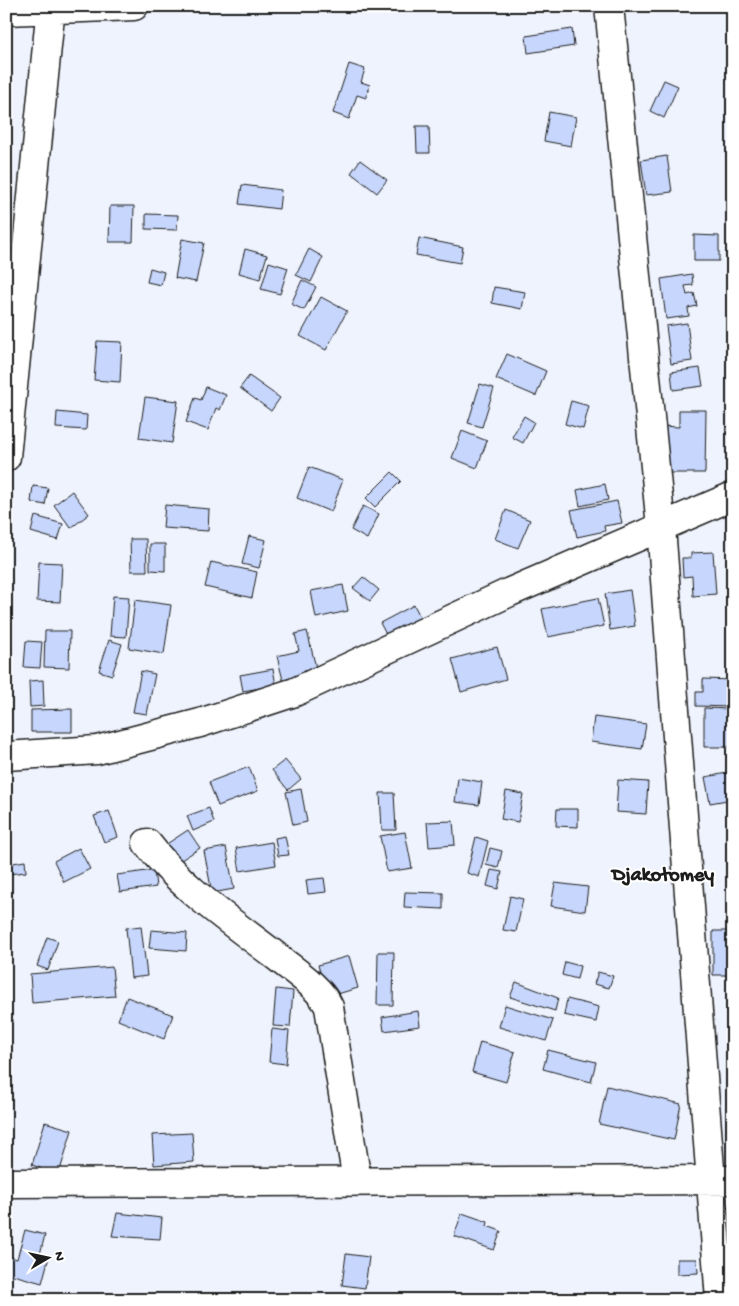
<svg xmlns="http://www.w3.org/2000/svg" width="739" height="1306" font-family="'Gochi Hand',sans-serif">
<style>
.building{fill:#c6d6fc;stroke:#1c1c1c}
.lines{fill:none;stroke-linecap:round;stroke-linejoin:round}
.minor-casing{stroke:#1c1c1c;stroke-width:31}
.minor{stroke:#fff;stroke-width:28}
.labels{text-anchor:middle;stroke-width:4;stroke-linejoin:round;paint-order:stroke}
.district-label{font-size:20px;font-weight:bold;fill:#1c1c1c;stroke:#fff}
</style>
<rect width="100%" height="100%" fill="#eef3fe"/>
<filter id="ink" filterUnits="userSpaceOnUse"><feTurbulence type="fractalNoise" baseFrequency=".02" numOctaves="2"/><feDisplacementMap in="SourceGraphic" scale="10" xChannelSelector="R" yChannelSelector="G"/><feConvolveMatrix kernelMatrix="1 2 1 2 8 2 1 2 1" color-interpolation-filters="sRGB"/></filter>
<g filter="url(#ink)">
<path class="building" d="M572 29 574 46 528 53 526 36Z
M349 64 365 69 361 82 370 85 366 98 357 95 349 119 333 113Z
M664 80 678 86 664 118 650 111Z
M549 112 576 117 571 146 544 141Z
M416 126H429L430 153H417Z
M667 156 672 192 646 195 641 160Z
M360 160 387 180 377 193 351 173Z
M242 185 281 190 279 209 239 204Z
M110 206H134L133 242H109Z
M146 214 178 215 177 230 146 229Z
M694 235 719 236V261H694Z
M419 238 463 247 460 263 416 255Z
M182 239 204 243 196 282 175 278Z
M245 249 267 255 260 279 239 273Z
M309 249 323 257 311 282 296 275Z
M269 262 288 268 280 294 261 289Z
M150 268 164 272 161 285 147 282Z
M692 274 693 285 685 286 687 295 694 293 697 306 688 308 689 316 666 319 661 279Z
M302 280 316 287 304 310 291 304Z
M494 287 525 292 522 309 492 303Z
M321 297 347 311 326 350 300 336Z
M687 323 692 361 671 364 666 326Z
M97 341 122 342 120 382 94 380Z
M507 354 546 371 536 396 496 379Z
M700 368 703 386 673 390 671 372Z
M249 376 280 398 271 411 240 388Z
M480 384 494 388 482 427 468 423Z
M206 387 226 395 220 410 216 408 208 430 186 422 195 398 201 400Z
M145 397 178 401 172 443 139 438Z
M571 401 589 406 583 429 565 424Z
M679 410H706L705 473H661V426L679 427Z
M57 412 87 415 86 430 56 428Z
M524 416 534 422 523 443 512 437Z
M462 431 487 441 477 468 452 458Z
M309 467 343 480 331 512 297 498Z
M392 472 401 481 375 507 366 498Z
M605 484 608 500 580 506 577 490Z
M33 486 48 488 45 505 31 502Z
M72 491 89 514 71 528 54 505Z
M617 501 622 523 604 526 605 531 577 537 571 510Z
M165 505 209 509 208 531 163 528Z
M363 506 379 514 367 539 351 530Z
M506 510 530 520 518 548 495 539Z
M35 516 63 524 58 540 31 532Z
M249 536 266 540 259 568 242 564Z
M130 539H146L147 571H131Z
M150 544H165V571L150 570Z
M713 552 716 594 693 596 692 576 683 577 682 558H691V553Z
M39 562 62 563 60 602 37 601Z
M211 562 257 572 252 598 205 587Z
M363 577 379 590 370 601 353 588Z
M343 585 348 611 316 618 311 591Z
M630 590 635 626 610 630 605 594Z
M113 596 129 597 126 637 110 636Z
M598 598 604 626 548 637 542 609Z
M135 600 171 605 164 654 129 648Z
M414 605 422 620 388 638 380 623Z
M45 631H70L69 668 44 667Z
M307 631 318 676 284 684 277 656 299 651 295 634Z
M109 640 122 644 112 675 99 671Z
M26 641 42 642 40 668 24 667Z
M497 647 506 679 461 692 452 659Z
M273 669 276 685 243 691 240 675Z
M141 671 155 674 147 714 133 712Z
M703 679 733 680V707L696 706V692H703Z
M43 680 44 706 30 707 29 681Z
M704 708 730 709V747H704Z
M72 709V732H31V710Z
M594 717 646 724 642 749 591 742Z
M285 760 301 779 288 790 272 770Z
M249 767 258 791 218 806 209 782Z
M733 772V799L710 803 705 777Z
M458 778 482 782 479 805 455 802Z
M618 780 648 782 646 814 616 812Z
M301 789 307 822 293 825 286 792Z
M506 791 523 794 518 822 501 819Z
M380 793H394L396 830H382Z
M209 808 214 822 193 831 187 816Z
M557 809H578V827L556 826Z
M109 811 118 837 104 842 94 816Z
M453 821 455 845 429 847 427 822Z
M188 830 200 848 170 867 159 849Z
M405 832 412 868 387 872 380 836Z
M285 836 289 855 278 856 275 838Z
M476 837 488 841 479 877 467 873Z
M272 842 276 865 240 871 236 848Z
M226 847 234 889 212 893 204 851Z
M79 848 90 869 64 882 54 861Z
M490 848 502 851 498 868 486 865Z
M25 861 26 872 8 874 7 864Z
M154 870 156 887 120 892 117 875Z
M491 870 502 872 498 889 487 886Z
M324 878 326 892 308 894 306 880Z
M555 883 588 887 585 911 551 906Z
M405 892 443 893V909L404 907Z
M510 896 523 899 516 932 503 930Z
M141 926 147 976 131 978 126 928Z
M151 930 187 933 186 951 149 948Z
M713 931H733V975H713Z
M47 937 58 941 48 970 37 966Z
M378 952H394L393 1005H377Z
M349 956 358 988 327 997 318 965Z
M565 962 580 966 577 979 562 975Z
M112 967 115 996 32 1003 30 974Z
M598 972 613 976 609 988 594 984Z
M516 982 558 998 555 1011 510 997Z
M276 989 293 991 290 1027 273 1026Z
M127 997 173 1015 164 1039 118 1020Z
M567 999 599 1007 596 1022 564 1015Z
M505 1005 553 1020 546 1041 499 1027Z
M418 1011 420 1026 384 1031 382 1017Z
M272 1029 289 1031 286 1064 269 1062Z
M480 1042 515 1052 506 1082 472 1072Z
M548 1050 596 1062 591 1082 543 1069Z
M607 1086 681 1104 674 1140 599 1124Z
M45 1122 72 1130 59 1174 32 1165Z
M192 1133 194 1162 154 1165 152 1135Z
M117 1213 162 1218 160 1239 112 1236Z
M462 1213 488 1222 487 1226 501 1231 494 1250 454 1236Z
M25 1230 45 1235 40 1254 49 1257 42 1283 6 1273V1256L17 1259Z
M346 1254 369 1257 365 1288 342 1285Z
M677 1259H697L698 1273 677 1274Z"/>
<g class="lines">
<g class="minor-casing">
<path id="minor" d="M609 6 661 527 720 1300
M6 11 134 6
M6 457 51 6
M6 756 97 750 200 723 295 692 510 592 733 496
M147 843C182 889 232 922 277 957 294 971 320 987 329 1007L357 1181
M6 1183 733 1180"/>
</g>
<use href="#minor" class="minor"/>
</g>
</g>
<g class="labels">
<g class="district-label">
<text x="663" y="880">Djakotomey</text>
</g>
</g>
<rect width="739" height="1306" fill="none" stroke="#fff" stroke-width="25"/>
<rect x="12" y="12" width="714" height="1281" fill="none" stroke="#1c1c1c" stroke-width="2" filter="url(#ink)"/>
<g transform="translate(48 1258) rotate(81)" stroke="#ffffff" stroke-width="4" paint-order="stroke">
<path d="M0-4L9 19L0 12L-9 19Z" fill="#1c1c1c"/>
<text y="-8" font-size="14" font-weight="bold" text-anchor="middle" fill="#1c1c1c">N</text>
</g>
</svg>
